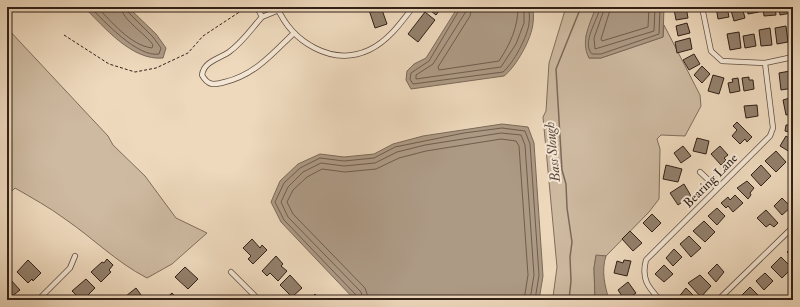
<svg xmlns="http://www.w3.org/2000/svg" width="800" height="307" font-family="'IM FELL Double Pica',serif">
<style>
.green{fill:#cebaa1;stroke:#7f6d5c}
.water{fill:#ad9a85;stroke:#7b6959}
.lines{fill:none;stroke-linecap:round;stroke-linejoin:round}
.shore{stroke:#6e5d4e;stroke-width:1}
.stream{stroke:#7b6959;stroke-width:1.5}
.building{fill:#93806d;stroke:#302017}
.street-casing{stroke:#604e40;stroke-width:6}
.path{stroke:#302017;stroke-width:1;stroke-dasharray:3 2;stroke-linecap:butt}
.street{stroke:#f4e6d4;stroke-width:4.5}
.labels{text-anchor:middle;stroke-width:4;stroke-linejoin:round;paint-order:stroke}
.street-label{font-size:13px;fill:#302017;stroke:#f4e6d4}
.water-label{font-size:14px;font-style:italic;fill:#5c4b3e;stroke:#f4e6d4}
</style>
<rect width="100%" height="100%" fill="#eed9bd"/>
<filter id="stains"><feTurbulence type="fractalNoise" baseFrequency=".005" numOctaves="4"/><feColorMatrix values="0 0 0 0 .2 0 0 0 0 .09 0 0 0 0 .02 0 0 0 .5 -.17"/></filter>
<radialGradient id="worn" r=".72"><stop offset=".6" stop-color="#630" stop-opacity="0"/><stop offset="1" stop-color="#630" stop-opacity=".3"/></radialGradient>
<path class="green" d="M566 7H596L586 36 589 58H601L663 37 664 25 700 95 701 106 685 136 661 135 657 139 660 149 659 199 649 212 606 256H596L594 268 595 300H551L553 297 557 267 543 117 546 111 549 63Z
M7 28 108 136 113 145 145 176 176 218 207 233 172 264 147 278C116 262 93 238 65 219 49 207 32 198 15 188L7 196Z"/>
<path class="water" d="M84 7H128L156 34 166 48 163 58C132 61 104 27 84 7Z
M458 7H533C533 12 534 18 533 23 532 38 516 67 504 76L411 89 406 80 407 71 414 64 426 58Z
M596 7H664L663 37 601 58H589C580 41 590 24 596 7Z
M502 124 528 127 534 143 543 276 539 300H355L281 222 271 202 280 181 298 164 320 154 344 157 374 154 393 144 423 136Z
M596 255 606 256C601 271 605 286 609 300H595L594 268Z"/>
<g class="lines">
<path class="shore" d="M90 7C104 21 138 58 159 54L161 48 153 37 127 11 126 7
M97 7C112 22 130 45 152 48L153 45C146 34 121 19 121 7
M461 7 429 61 411 73 410 79 413 84 503 72C513 64 528 36 529 23 530 18 529 12 529 7
M466 7 465 13 433 64 416 75V79L501 67 516 44 524 23V7
M472 7 470 16 438 67 439 70 499 61C510 44 518 28 518 7
M600 7C598 21 581 42 592 54H601L659 34 660 7
M605 7 594 38 595 49 654 31 655 7
M611 7 601 39 602 41 648 27 649 7
M358 300 357 296 284 220 275 202 284 183 300 168 320 158 344 161 374 158 395 147 464 133 502 128 525 131 530 144 539 275 535 300
M363 300 361 292 288 217 281 202 288 187 303 172 321 163 344 166 375 163 397 152 425 145 501 133 521 135 525 145 534 275 530 300
M369 300 365 288 293 214 287 202 293 190 307 177 322 169 345 172 376 169 399 158 426 151 501 139 516 141 519 146 528 275 524 300"/>
<path class="stream" d="M569 300 571 281 570 257 572 242 567 208 566 184 562 170 556 69 581 7"/>
</g>
<path class="building" d="M368 7H381L387 24 375 28Z
M426 7H442L436 15Z
M686 7 688 18 676 20 674 9Z
M716 7H727L729 17 718 19Z
M730 7H742L745 18 734 21Z
M747 7H758L759 12 748 14Z
M763 7H775L776 15 764 16Z
M779 7H791V13L780 15Z
M425 12 435 20 418 42 408 34Z
M687 23 690 33 678 36 676 26Z
M793 25V41H792L790 26Z
M786 26 788 42 777 44 775 28Z
M770 28 772 45 761 46 759 30Z
M739 32 741 48 730 50 727 34Z
M754 34 756 46 745 48 743 36Z
M690 38 692 49 677 53 675 42Z
M694 54 700 64 689 70 683 60Z
M702 66 710 74 702 83 694 75Z
M790 71 793 88 781 90 779 73Z
M713 75 724 78 719 94 708 91Z
M749 77V80H753L754 89 744 91 742 78Z
M738 78 740 91 730 93 728 83 733 82 732 79Z
M793 97V114L786 115 783 100Z
M757 105 758 116 746 118 744 106Z
M791 119H793V133L785 131 786 125H790Z
M737 122 752 137 747 142 745 139 740 144 732 136 737 130 733 126Z
M786 136 793 141V147L790 152 780 146Z
M697 138 709 141 706 154 693 151Z
M683 146 691 156 681 163 674 153Z
M720 146 728 155 724 158 726 160 721 165 711 154Z
M776 151 786 162 776 172 765 161Z
M666 165 682 169 678 182 663 179Z
M761 165 771 176 761 186 751 175Z
M747 181 754 188 750 193 751 195 748 199 737 188Z
M684 184 691 196 678 205 670 193Z
M735 195 743 203 733 212 728 206 726 208 721 203 728 197 730 200Z
M782 198 791 207 782 215 774 206Z
M717 208 725 216 717 225 708 216Z
M766 210 778 223 774 227 770 224 766 227 757 218Z
M652 214 661 223 652 232 643 223Z
M704 221 715 232 705 242 693 231Z
M630 231 642 243 633 251 622 239Z
M689 236 701 248 691 257 680 244Z
M252 239 260 248 262 245 267 250 253 264 248 259 251 256 243 248Z
M793 246V258L787 252Z
M674 249 682 257 673 266 666 258Z
M276 256 283 264 281 266 287 271 278 281 270 273 267 276 262 271Z
M781 257 792 268 782 278 771 267Z
M107 259 113 265 109 270 111 272 101 282 91 272 102 262 104 263Z
M28 260 41 273 33 281 32 279 28 283 17 272Z
M624 260 631 261 627 276 614 273 617 261 623 263Z
M717 264 724 272 716 282 708 273Z
M664 265 673 274 664 282 655 274Z
M185 267 198 279 188 289 175 277Z
M765 273 773 281 764 290 756 281Z
M290 275 302 288 292 297 280 285Z
M700 275 711 286 701 297 688 283Z
M8 277 20 290 7 300V278Z
M86 279 95 288 88 295 90 298 88 300H81L72 291Z
M628 282 636 293 626 300H622L620 297 622 296 618 290Z
M750 287 760 297 758 300H743L740 297Z
M136 288 144 299 121 300Z
M686 288 697 299 696 300 677 299Z
M172 293 177 299 166 300 165 299Z
M315 294 320 300H309Z"/>
<g class="lines">
<g class="street-casing">
<path id="street" d="M257 7 262 17 279 10
M277 7C292 42 332 67 369 50 388 41 401 23 413 7
M702 7 711 51 722 61 765 63 793 57
M262 17C252 28 242 43 229 52 219 59 204 61 202 75 208 86 214 85 225 82 255 75 273 53 294 33
M700 172 717 188
M231 272 259 300
M38 300 70 268 75 256
M660 300C648 287 641 279 646 260L770 136 773 128 765 63
M718 300 793 227"/>
</g>
<path class="path" d="M64 35 109 64 135 72 156 68 188 53 203 36 247 7"/>
<use href="#street" class="street"/>
</g>
<g class="labels">
<g class="street-label">
<text transform="translate(710 180) rotate(-45)" y="5">Bearing Lane</text>
</g>
<g class="water-label">
<text transform="translate(552 152) rotate(-96)" y="5">Bass Slough</text>
</g>
</g>
<rect width="800" height="307" fill="none" stroke="#eed9bd" stroke-width="24"/>
<rect x="8" y="8" width="784" height="291" fill="none" stroke="#302017" stroke-width="2"/>
<rect x="12" y="12" width="776" height="283" fill="none" stroke="#302017"/>
<rect width="100%" height="100%" filter="url(#stains)"/>
<rect width="100%" height="100%" fill="url(#worn)"/>
</svg>
